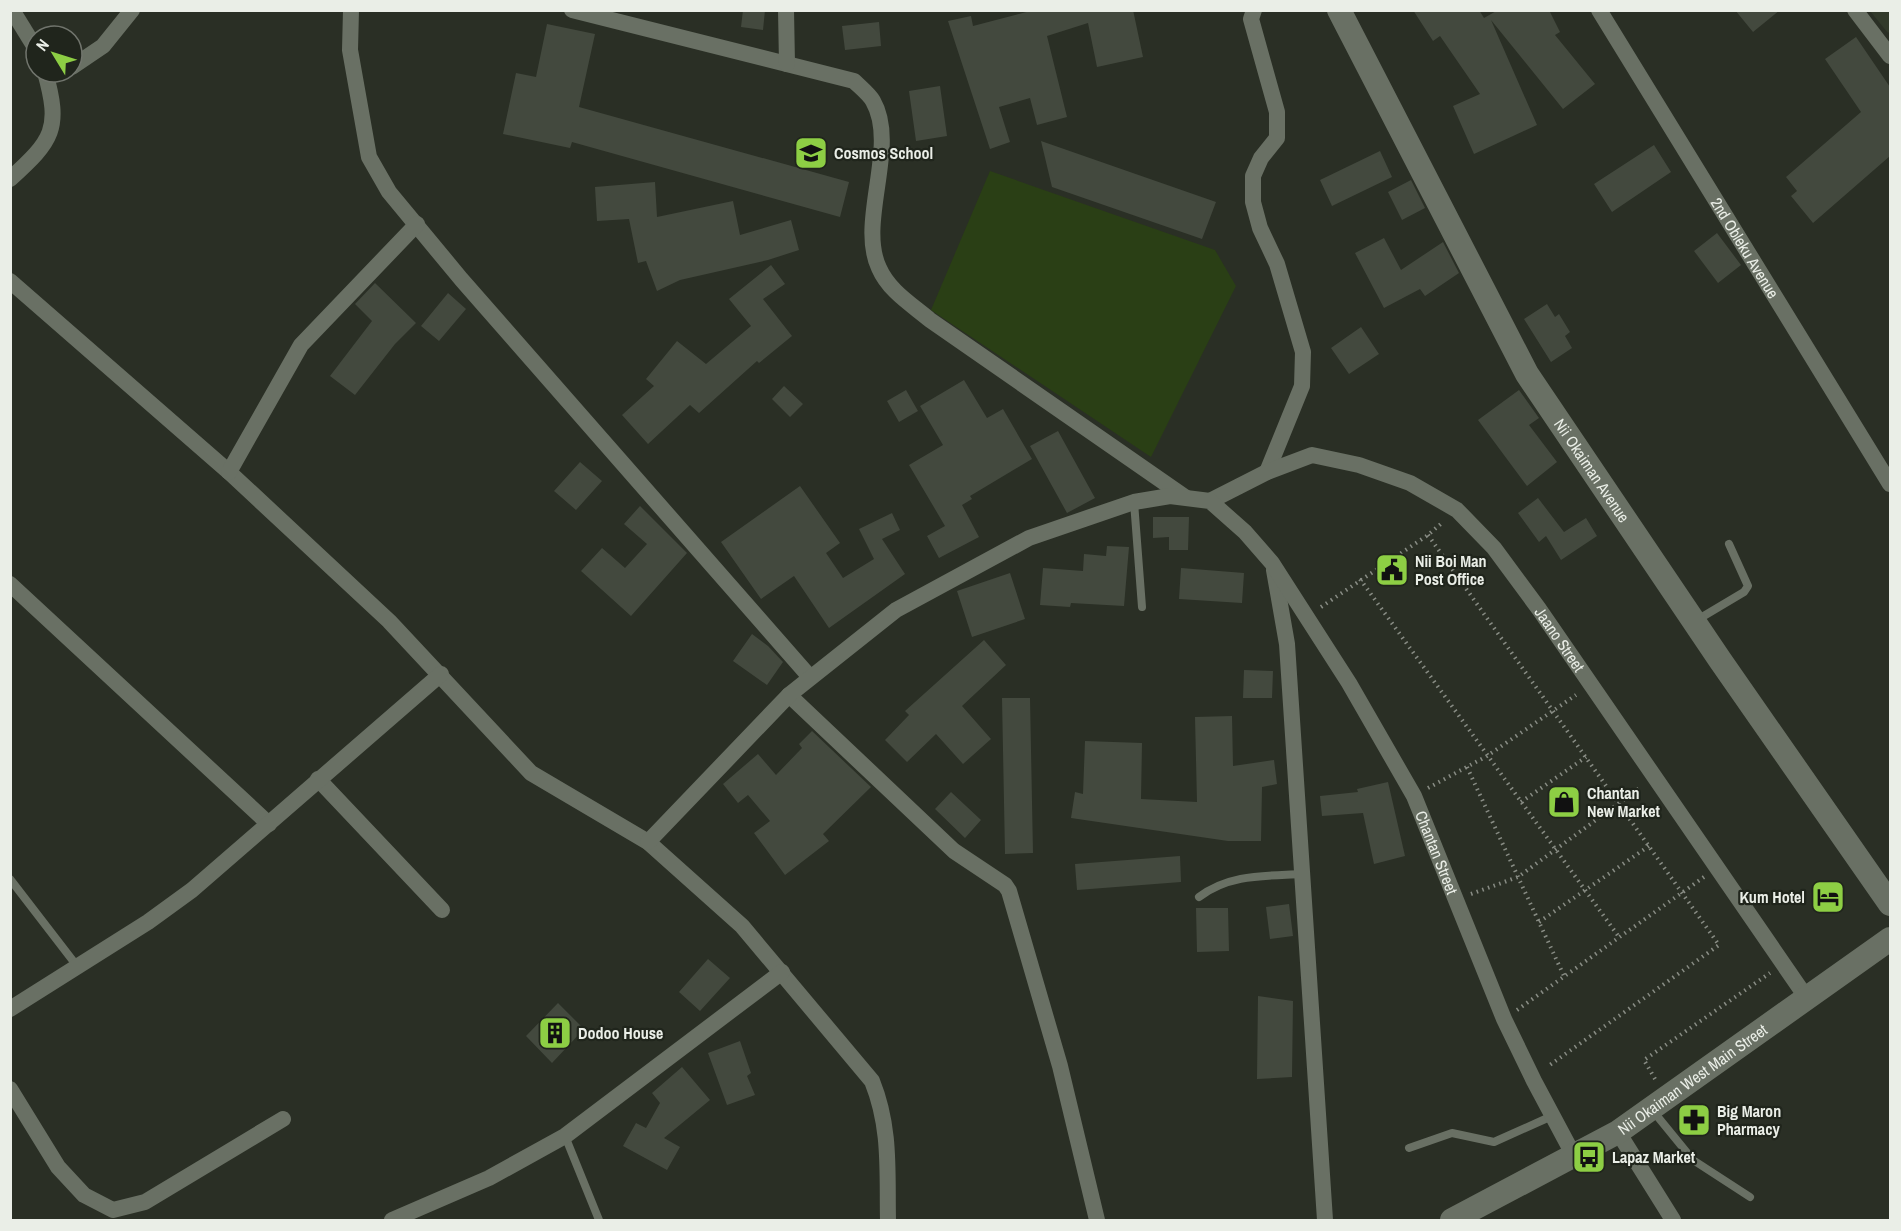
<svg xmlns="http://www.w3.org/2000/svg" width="1901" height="1231" font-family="'Archivo Narrow',sans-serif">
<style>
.built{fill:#323a2b}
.green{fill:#2a3f15}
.building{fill:#43493e}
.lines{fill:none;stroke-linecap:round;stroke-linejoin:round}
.path{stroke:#888c84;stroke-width:4;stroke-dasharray:1.5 4.5;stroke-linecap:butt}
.lane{stroke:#697064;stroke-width:8}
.street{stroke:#697064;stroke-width:16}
.secondary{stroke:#697064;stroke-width:24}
.labels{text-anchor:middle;stroke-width:4.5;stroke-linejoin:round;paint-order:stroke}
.poi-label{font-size:16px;font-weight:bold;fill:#eaeee7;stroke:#20251c;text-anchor:start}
.street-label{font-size:16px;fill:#eaeee7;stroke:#20251c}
</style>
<rect width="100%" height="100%" fill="#2a2f25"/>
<path class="built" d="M1870 11H1890V31L1888 33Z"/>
<path class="green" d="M990 171 1215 250 1236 286 1151 457 931 310Z"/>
<path class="building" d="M743 10H765L763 30 741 27Z
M1034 10H1133L1143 57 1097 67 1088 23 1047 36 1067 117 1037 125 1030 98 999 107 1010 142 990 149 948 21 971 16 973 26Z
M1413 10H1479L1484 18 1498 10H1549L1560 32 1555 35 1595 84 1563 109 1491 20 1537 125 1474 154 1453 106 1480 94 1440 36 1433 41Z
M1735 10H1780L1753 32Z
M879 22 881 46 845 50 842 26Z
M547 24 595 34 579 107 849 182 840 217 572 142 570 148 503 134 516 73 536 77Z
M1856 37 1890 87V156L1813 223 1791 196 1797 191 1786 177 1861 112 1825 59Z
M940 86 947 136 916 141 909 91Z
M1041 141 1216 202 1202 239 1052 187Z
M1654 145 1671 172 1612 212 1594 184Z
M1380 151 1392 177 1332 206 1320 180Z
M1411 180 1425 208 1402 220 1388 192Z
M655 182 657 217 733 201 740 235 791 220 799 250 768 260 680 280 657 291 646 261 638 263 629 219 597 221 595 187Z
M1717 233 1741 265 1718 283 1694 251Z
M1384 238 1401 270 1443 242 1459 273 1425 296 1420 289 1384 308 1355 253Z
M771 265 785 284 763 299 792 336 759 363 757 361 699 413 690 405 648 444 622 415 654 386 646 379 677 341 706 364 751 326 729 299Z
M375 283 416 323 395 344 355 395 330 376 372 321 355 304Z
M448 293 466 309 439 341 421 326Z
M1547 304 1555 317 1559 314 1570 332 1565 336 1572 348 1551 362 1524 319Z
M1361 327 1379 354 1349 374 1331 348Z
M964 380 987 418 1003 409 1032 459 970 496 972 499 962 505 979 537 939 558 927 536 945 526 909 465 943 445 920 406Z
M784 386 803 404 790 417 772 399Z
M906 390 918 411 899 422 887 401Z
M1519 390 1539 418 1529 425 1557 462 1527 486 1478 420Z
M1058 431 1095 498 1067 513 1030 446Z
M580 462 602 481 576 510 554 491Z
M800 486 840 543 826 553 843 578 874 559 859 529 892 513 900 530 882 539 905 574 829 628 794 576 761 599 721 542Z
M1538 498 1564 532 1586 518 1597 536 1561 560 1546 536 1539 542 1518 513Z
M640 506 687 553 631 616 581 571 602 548 625 568 647 544 624 524Z
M1153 517H1189L1188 550H1169V537L1153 538Z
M1107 546 1129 547 1124 606 1071 603 1070 607 1040 605 1043 568 1083 571 1084 554 1106 556Z
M1181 568 1244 573 1242 603 1179 599Z
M1010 573 1025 619 972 637 957 591Z
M752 634 768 646 783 662 767 685 733 661Z
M984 640 1006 665 962 706 991 739 963 764 936 734 907 762 885 740 909 715 905 711Z
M1244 670 1273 671 1272 698H1243Z
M1002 698H1030L1033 853 1005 854Z
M1232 716 1233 766 1274 760 1277 784 1262 787 1261 841H1228L1071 818 1075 792 1083 794 1085 741 1142 743 1141 799 1197 802 1195 717Z
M812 731 871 787 823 834 829 841 785 875 754 833 770 821 748 795 738 803 723 784 758 754 776 775 802 748 799 744Z
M1388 782 1405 856 1374 864 1363 813 1322 816 1320 796 1358 792 1357 789Z
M951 792 981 820 965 838 935 809Z
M1180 856 1181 882 1077 890 1075 864Z
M1289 904 1293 936 1270 939 1266 907Z
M1196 908H1228L1229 951 1197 952Z
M708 959 730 978 700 1011 679 992Z
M1258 996 1293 1001 1292 1077 1257 1079Z
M558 1003 584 1029 552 1063 526 1036Z
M740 1041 751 1073 747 1076 755 1095 727 1105 708 1053Z
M682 1067 710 1100 664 1138 680 1147 667 1170 623 1146 636 1123 646 1128 660 1103 652 1093Z"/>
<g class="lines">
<path class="path" d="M1428 535 1719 945 1547 1067
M1360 579 1619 937
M1321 607 1428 535 1443 522
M1467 767 1564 976
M1428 788 1487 756 1576 695
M1521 802 1586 757
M1471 894 1518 877 1641 787
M1539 922 1649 846
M1517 1010 1704 877
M1655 1079 1644 1060 1770 973"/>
<path class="lane" d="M1134 502 1142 607
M1697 620 1744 592 1748 586 1729 544
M10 879 77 966
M1199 897C1229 874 1265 876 1301 874
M1653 1111 1693 1160 1750 1197
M565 1136 599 1220
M1409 1148 1452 1133 1494 1142 1552 1116"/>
<g class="street">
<path d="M12 10 36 49"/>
<path d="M351 10 350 50 369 157 389 192 461 279 809 676"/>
<path d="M572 10 854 81C860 87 869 94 873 101 899 146 857 222 879 268 889 291 911 304 930 320L1185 497"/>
<path d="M786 10 787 64"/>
<path d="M1254 10 1251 19 1277 112V138L1261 158 1253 176V202L1260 228 1277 264 1303 352 1302 386 1267 472"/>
<path id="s1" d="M1599 10 1890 484"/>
<path d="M1855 10 1890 56"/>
<path d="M72 67 103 46 132 10"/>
<path d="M10 179C53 140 61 129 45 72"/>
<path d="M10 281 229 472 389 621 531 773 648 842 742 926 872 1081C891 1128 887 1171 888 1220"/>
<path d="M229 472 301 345 417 224"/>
<path id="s2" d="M1210 501 1267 472 1312 455 1359 465 1410 483 1457 510 1494 548 1539 609 1806 997"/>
<path d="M1274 570 1287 644 1325 1220"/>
<path d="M10 584 269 824"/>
<path d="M789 695 954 851 1005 885 1009 891 1060 1066 1097 1220"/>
<path d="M318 779 442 910"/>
<path id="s3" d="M648 842 789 695 896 610 1029 538 1134 502 1170 496 1210 501 1245 532 1272 563 1349 683 1414 796 1504 1019 1534 1081 1574 1156"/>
<path d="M10 1009 148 922 192 890 441 674"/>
<path d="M10 1089 58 1167 84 1195 113 1210 145 1202 283 1119"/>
<path d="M1618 1132 1673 1220"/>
<path d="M392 1220 489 1178 565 1136 782 972"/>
</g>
<g class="secondary">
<path id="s4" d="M1339 10 1527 374 1720 660 1890 904"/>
<path id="s5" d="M1452 1220 1618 1132 1890 939"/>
</g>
</g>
<defs>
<g id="school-square" transform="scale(1.725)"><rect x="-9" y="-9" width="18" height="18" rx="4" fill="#8dce44" stroke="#20251c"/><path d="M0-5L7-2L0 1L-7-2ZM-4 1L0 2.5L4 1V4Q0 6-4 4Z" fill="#111"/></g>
<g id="civic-square" transform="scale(1.725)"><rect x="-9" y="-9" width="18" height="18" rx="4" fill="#8dce44" stroke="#20251c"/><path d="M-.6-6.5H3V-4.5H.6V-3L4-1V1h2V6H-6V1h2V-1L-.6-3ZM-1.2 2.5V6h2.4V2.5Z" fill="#111"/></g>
<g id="shop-square" transform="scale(1.725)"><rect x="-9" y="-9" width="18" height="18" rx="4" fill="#8dce44" stroke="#20251c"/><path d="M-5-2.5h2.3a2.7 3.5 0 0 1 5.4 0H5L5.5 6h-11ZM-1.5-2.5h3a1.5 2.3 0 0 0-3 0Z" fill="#111"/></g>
<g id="hotel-square" transform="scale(1.725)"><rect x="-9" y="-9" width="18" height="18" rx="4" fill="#8dce44" stroke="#20251c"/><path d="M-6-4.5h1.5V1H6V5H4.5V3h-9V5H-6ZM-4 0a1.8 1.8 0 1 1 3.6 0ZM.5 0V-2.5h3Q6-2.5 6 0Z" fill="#111"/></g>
<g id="building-square" transform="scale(1.725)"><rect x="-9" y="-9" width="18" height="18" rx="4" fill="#8dce44" stroke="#20251c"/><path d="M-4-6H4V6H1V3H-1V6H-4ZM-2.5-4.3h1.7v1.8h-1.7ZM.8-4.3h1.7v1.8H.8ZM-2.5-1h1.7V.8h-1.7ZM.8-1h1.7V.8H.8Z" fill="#111"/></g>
<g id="pharmacy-square" transform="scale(1.725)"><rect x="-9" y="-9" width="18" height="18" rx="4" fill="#8dce44" stroke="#20251c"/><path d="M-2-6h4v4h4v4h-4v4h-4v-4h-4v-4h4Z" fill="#111"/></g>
<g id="bus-square" transform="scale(1.725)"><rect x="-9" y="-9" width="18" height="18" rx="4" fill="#8dce44" stroke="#20251c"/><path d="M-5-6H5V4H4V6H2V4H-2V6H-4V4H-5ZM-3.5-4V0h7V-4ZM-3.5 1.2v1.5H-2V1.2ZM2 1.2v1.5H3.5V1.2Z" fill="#111"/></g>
</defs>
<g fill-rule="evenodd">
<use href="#school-square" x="811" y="153"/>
<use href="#civic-square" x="1392" y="570"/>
<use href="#shop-square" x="1564" y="802"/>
<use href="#hotel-square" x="1828" y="897"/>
<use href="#building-square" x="555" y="1033"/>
<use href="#pharmacy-square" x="1694" y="1120"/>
<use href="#bus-square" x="1589" y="1157"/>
</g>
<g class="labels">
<g class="poi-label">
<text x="834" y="159">Cosmos School</text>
<text x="1415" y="567">Nii Boi Man<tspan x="1415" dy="18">Post Office</tspan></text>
<text x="1587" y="799">Chantan<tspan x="1587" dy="18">New Market</tspan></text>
<text x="1805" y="903" text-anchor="end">Kum Hotel</text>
<text x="578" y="1039">Dodoo House</text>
<text x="1717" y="1117">Big Maron<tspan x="1717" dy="18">Pharmacy</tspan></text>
<text x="1612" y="1163">Lapaz Market</text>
</g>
<g class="street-label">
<text dy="6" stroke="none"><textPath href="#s1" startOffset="279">2nd Obleku Avenue</textPath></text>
<text dy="6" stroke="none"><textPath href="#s4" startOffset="526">Nii Okaiman Avenue</textPath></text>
<text dy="6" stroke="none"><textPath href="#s2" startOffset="434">Jaano Street</textPath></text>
<text dy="6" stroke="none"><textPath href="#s3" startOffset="1101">Chantan Street</textPath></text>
<text dy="6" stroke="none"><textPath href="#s5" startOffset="279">Nii Okaiman West Main Street</textPath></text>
</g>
</g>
<rect width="1901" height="1231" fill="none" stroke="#eaeee7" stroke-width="24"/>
<g transform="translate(54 54) rotate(308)"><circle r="28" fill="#20251c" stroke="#71756d" stroke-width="1.5"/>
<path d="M0-4.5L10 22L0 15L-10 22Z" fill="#8dce44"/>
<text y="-9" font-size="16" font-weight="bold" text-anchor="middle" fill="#eaeee7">N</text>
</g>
</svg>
